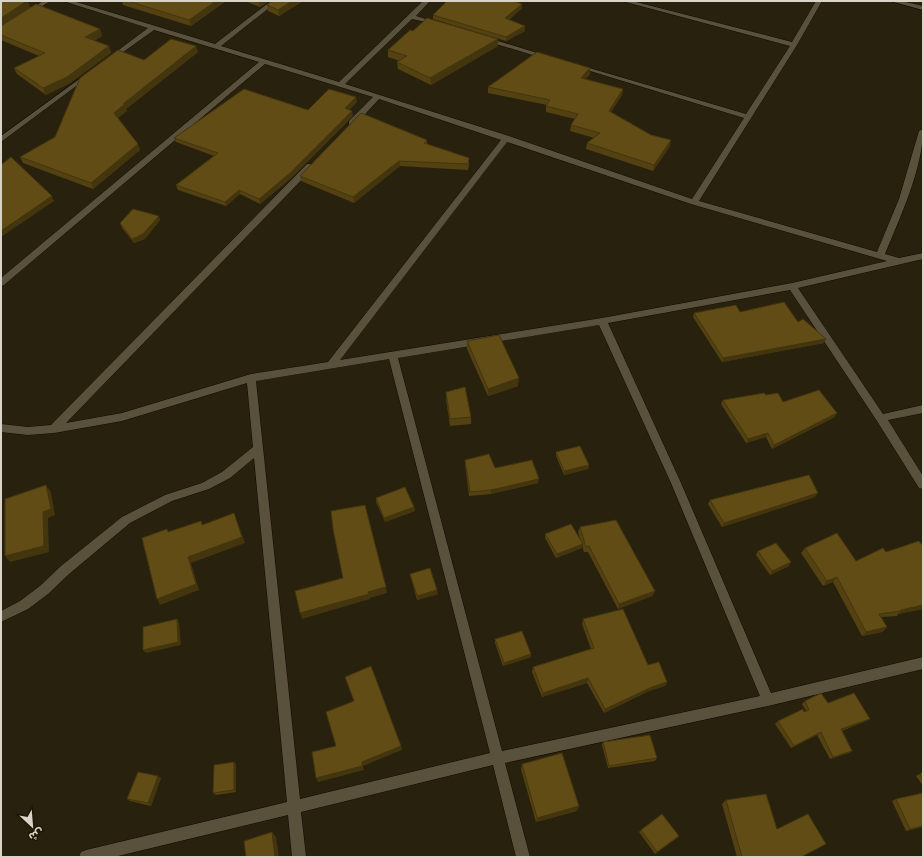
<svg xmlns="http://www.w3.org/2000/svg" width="924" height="858" font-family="'Exo 2','Noto Sans Arabic',sans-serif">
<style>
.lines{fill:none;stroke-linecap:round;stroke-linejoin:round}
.minor-casing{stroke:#110a00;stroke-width:1}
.minor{fill:#5a513d;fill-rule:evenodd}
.wall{fill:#534111}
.shaded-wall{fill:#43350e}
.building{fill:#604c14;stroke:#43350e}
</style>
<rect width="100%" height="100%" fill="#28210d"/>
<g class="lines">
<g class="minor-casing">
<path id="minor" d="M43 1H50L32 13H28V11Z
M63 1H73L215 44 271 1H278L221 46 339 82 423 1H430L416 16 439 23V25L412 19 345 84 509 136 692 199 744 118 574 66 579 65 746 114 790 46 622 1H632L792 42 816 1H822L797 45 699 201 877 252 899 199 919 131 923 129C923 169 900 217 885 254L899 258 923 253V259L798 288 883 414 923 405V413L888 420 923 476V489L919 488 877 421 790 290 608 323 681 483 771 693 923 657V669L768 706 505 763 530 857H516L493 765 301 812 306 857H292L288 815 114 857H79L81 852 86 850 287 802 254 458 230 478 209 489 172 501 130 523 69 574 48 594 28 609 1 622V611L20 601 40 586 61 566 122 517 165 495 202 483 222 472 253 447 247 383 122 421 54 433 28 435 1 432V424L28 427 51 425 307 164H313V168L66 423 122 413 251 374 328 362 501 140 379 99 355 125H349V121L373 97 265 64 4 285 1 286V278L259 62 154 30 112 60H108V58L148 28ZM507 142 691 204 887 261 792 283 602 318 340 360ZM599 325 671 483 760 696 502 751 398 358ZM389 359 490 753 300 799 256 381Z
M890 1H901L923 6V10Z
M485 37 550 57 551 58 546 59 483 40V38Z
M89 72 93 74 91 75 1 142V136Z"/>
</g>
<use href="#minor" class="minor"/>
</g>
<path class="wall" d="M1 1 30 7 100 29 102 36 94 41 109 46 111 53 70 83 46 95 17 74 14 68 39 56 1 40Z
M122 1H226L191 26 123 5Z
M245 1H269L260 7Z
M303 1 279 16 268 11 267 5Z
M522 4V8L509 20 525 26V31L506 41 433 19V15Z
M413 31 498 46 431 85 398 69 397 62 400 61 388 57V50Z
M196 46 198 52 126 109 127 111 118 118 140 150 93 189 23 163 20 157 55 137 144 60Z
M590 74 585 79 623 89 622 95 611 112 670 146 653 171 586 149 587 143 594 138 570 131 571 125 575 119 546 112V106L547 105 488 93V87Z
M357 102 349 110 353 116 290 179 260 204 240 194 226 206 178 190 176 185 214 156 176 142 174 138 308 110Z
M427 140V144L469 158V164L468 170 400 166 354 203 301 181 300 176Z
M160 220 145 239 134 243 122 228 120 223Z
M740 312 798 322 824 343 722 362 693 317 694 313Z
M467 341 518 386 488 396 467 349Z
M446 392 471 417V424L450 426 446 399Z
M766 395 783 402 835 417 772 449 766 437 746 443 721 404 723 400Z
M556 452 589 465 588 469 564 475 556 456Z
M465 460 495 468 538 483 491 494 469 496 465 465Z
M815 497 722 527 708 504 710 500Z
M376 498 414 507 415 511 385 522 376 502Z
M580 527 655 591 652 596 618 609 588 552H584L582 545V548L556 558 545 538V534L581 542 578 532Z
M805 548 856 561 923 609 898 614 897 616 881 617 887 627 882 632 862 636 833 582 823 586 801 553Z
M758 551 789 566 770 575 756 555Z
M410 574 438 594 417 600 411 578Z
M583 619 648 665 667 682 665 686 649 691 604 713 587 683 542 697 532 672 533 667 591 649 582 624Z
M495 639 531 654V657L503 666 495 643Z
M805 701 828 703 870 719 866 721 842 731 852 751 849 753 830 759 817 735 791 748 775 724 778 721 806 711 802 704Z
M603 742 657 758 655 761 608 768 602 745Z
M236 764V792L216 795 213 793Z
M522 764 577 811 536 822 521 769Z
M923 772V786L916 776Z
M161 778 151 806 130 801 127 799Z
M923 793V827L906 831 892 801 896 799Z
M726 800 777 829 826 844 801 857H737L722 804Z
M641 830 677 838 655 854 639 832Z"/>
<path class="shaded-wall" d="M28 1 30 7 1 26V18Z
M216 1H226L191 26 189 20Z
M259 1H269L260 7Z
M292 1H303L279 16 278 10Z
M522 4V8L505 23V18Z
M525 26V31L506 41V37Z
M100 29 102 36 88 44 85 37Z
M498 39V46L431 85 430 78Z
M109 46 111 53 70 83 46 95 43 88Z
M196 46 198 52 126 109 127 111 117 119 114 113 123 104Z
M590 68V74L581 84V78Z
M623 89 622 95 608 117 609 111Z
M356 97 357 102 346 113 345 108Z
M352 111 353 116 290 179 260 204 259 199Z
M671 140 670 146 653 171 654 165Z
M138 144 140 150 93 189 91 183Z
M399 161 400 166 354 203 353 197Z
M239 190 240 194 226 206 225 202Z
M52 196 54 201 1 237V231Z
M159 216 160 220 145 239 134 243 132 239Z
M826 339 824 343 722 362 723 358Z
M519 378 518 386 488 396V389Z
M837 413 835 417 772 449 774 445Z
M768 433 766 437 746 443 748 439Z
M589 465 588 469 564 475V471Z
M539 479 538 483 491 494V490Z
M46 485 51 492 55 515 48 518 49 552 10 562 5 556 43 512Z
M818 493 815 497 722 527 724 523Z
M414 507 415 511 385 522 384 518Z
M234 513 245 543 191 563 199 590 160 605 157 599 188 557Z
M583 544 582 548 556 558 557 554Z
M791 562 789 566 770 575 772 571Z
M837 577 833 582 823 586 827 581Z
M386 587 387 593 370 598V599L302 619 300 613Z
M437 590 438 594 417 600V596Z
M655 591 652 596 618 609 619 604Z
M923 605V609L898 614 901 611V610Z
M177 619 179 623 181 645 146 653 143 650Z
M887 627 882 632 862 636 866 632Z
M531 654V657L503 666 504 663Z
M588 678 587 683 542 697 543 693Z
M667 682 665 686 649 691 604 713 605 709 652 687Z
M870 719 866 721 838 732 841 729Z
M821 732 817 735 791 748 794 746Z
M401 746 402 750 363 766 364 770 318 782 316 778 362 762Z
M852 751 849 753 830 759 833 757Z
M234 762 236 764V792L234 790Z
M158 776 161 778 151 806 148 803Z
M579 806 577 811 536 822 537 818Z
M923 826V827L906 831 910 829Z
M272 832 276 837 279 857H275Z"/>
<path class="building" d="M1 1H27L1 18Z
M128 1H216L189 20Z
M272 1H292L278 10 267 5Z
M447 1H514L522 4 505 18 525 26 506 37 433 15Z
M36 4 100 29 85 37 109 46 67 77 43 88 14 68 45 53 1 35V26Z
M427 18 498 39 430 78 397 62 407 56 388 50 410 30 413 31Z
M171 39 196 46 123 104H125L114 113 138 144 91 183 20 157 55 137 80 78 118 50 144 60Z
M537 52 590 68 581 78 623 89 609 111 651 135 671 140 654 165 587 143 600 133 571 125 578 114 546 106 550 100 488 87Z
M244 89 308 110 329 89 356 97 345 108 352 111 289 174 259 199 239 190 225 202 176 185 218 153 174 138Z
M361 113 427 140 424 143 469 158 468 164 399 161 353 197 300 176Z
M11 157 52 196 1 231V165Z
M133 209 159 216 143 234 132 239 120 223Z
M784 302 798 322 803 319 826 339 723 358 694 313 736 305 740 312Z
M499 335 519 378 488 389 467 341Z
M465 387 471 417 450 419 446 392Z
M819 390 837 413 774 445 768 433 748 439 723 400 764 393 766 395 778 393 783 402Z
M580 446 589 465 564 471 556 452Z
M489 454 495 468 532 460 539 479 491 490 470 492 465 460Z
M809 475 818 493 724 523 710 500Z
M46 485 51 509 43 512 44 546 5 556V499Z
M405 487 414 507 384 518 376 498Z
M365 505 386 587 368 592 369 594 300 613 295 591 343 578 333 529 331 511Z
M234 513 242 537 188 557 196 584 157 599 142 538 167 529 168 532 201 521 202 525Z
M616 520 655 591 619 604 589 546 586 547 580 527Z
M571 524 583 544 557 554 545 534Z
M837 533 856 561 883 548 886 552 919 541 923 546V605L901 610V611L879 614 887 627 866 632 837 577 827 581 805 548Z
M776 543 791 562 772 571 758 551Z
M430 568 437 590 417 596 410 574Z
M623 609 648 665 659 662 667 682 652 687 605 709 588 678 543 693 533 667 594 648 583 619Z
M177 619 178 642 143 650V627Z
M522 631 531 654 504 663 495 639Z
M371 666 401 746 362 762V766L316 778 312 752 336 746 326 712 354 701 345 677Z
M821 693 828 703 854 693 870 719 841 729 852 751 833 757 821 732 794 746 778 721 803 709 804 712 809 710 805 701Z
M650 735 657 758 609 766 603 742Z
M562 753 579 806 537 818 522 764Z
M234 762V790L213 793 214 765Z
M138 772 158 776 148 803 127 799Z
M923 772V778L920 774Z
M923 793V826L910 829 896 799Z
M766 794 777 829 808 814 826 844 801 857H742L726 800Z
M662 814 679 836 657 852 641 830Z
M272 832 275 857H246L244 841Z"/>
<rect width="924" height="858" fill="none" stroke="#d9d4c8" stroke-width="4"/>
<g transform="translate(32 826) rotate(154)" stroke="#1f1705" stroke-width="3" paint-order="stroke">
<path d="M0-3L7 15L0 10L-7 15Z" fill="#d9d4c8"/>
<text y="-6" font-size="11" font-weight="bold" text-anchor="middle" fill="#d9d4c8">ش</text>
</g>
</svg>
